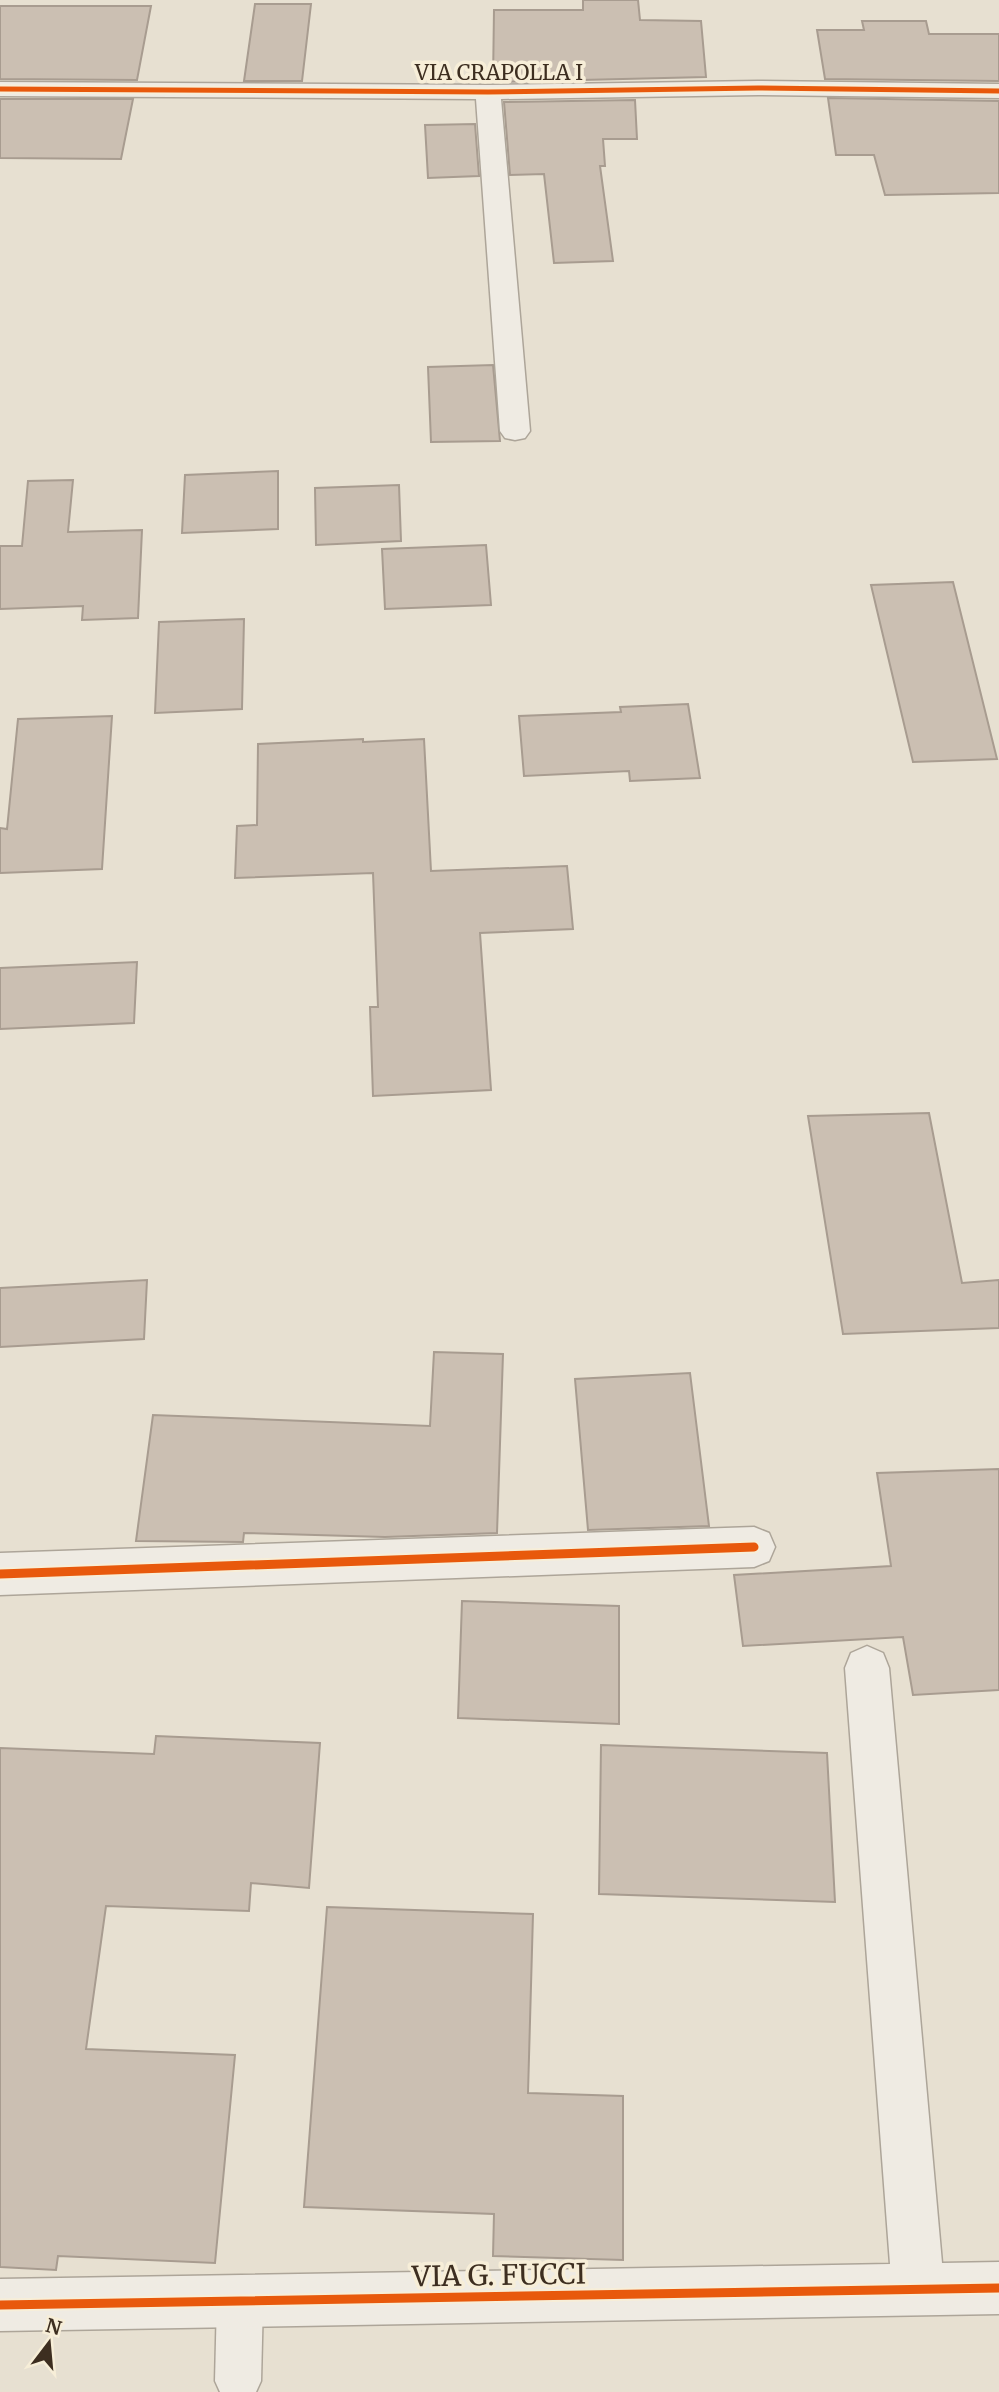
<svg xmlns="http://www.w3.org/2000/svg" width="999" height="2392" font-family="Merriweather,serif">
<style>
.building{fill:#cbbfb2;stroke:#a89c90;stroke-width:2}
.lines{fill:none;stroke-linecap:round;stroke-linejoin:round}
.service-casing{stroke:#ada599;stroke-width:3}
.minor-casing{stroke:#ada599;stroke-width:3}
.service{fill:#efebe3;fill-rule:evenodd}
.minor{fill:#efebe3;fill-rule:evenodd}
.cycleway-far1-casing{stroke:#f7eed8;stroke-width:9}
.cycleway-casing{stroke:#f7eed8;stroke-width:13}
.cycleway-far1{stroke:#e8590c;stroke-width:5}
.cycleway{stroke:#e8590c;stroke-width:9}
.labels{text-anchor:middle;stroke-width:7;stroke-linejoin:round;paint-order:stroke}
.far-street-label{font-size:21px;fill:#3d2e20;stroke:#f7eed8}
.near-street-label{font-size:28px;fill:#3d2e20;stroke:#f7eed8}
</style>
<rect width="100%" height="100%" fill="#e7e0d1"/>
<path class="building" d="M583 0H638L640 20 701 21 706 77 493 82 494 10H583Z
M255 4H311L302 81H244Z
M0 6H151L137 80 0 79Z
M862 21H926L929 34H999V81L825 79 817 30H864Z
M828 98 999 101V193L885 195 874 155H836Z
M0 99H133L121 159 0 158Z
M635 100 637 139H603L605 166H600L613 261 554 263 544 174 510 175 504 102Z
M475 124 479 176 428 178 425 125Z
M493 365 500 441 431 442 428 367Z
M278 471V529L182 533 185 475Z
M73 480 68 532 142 530 138 618 82 620 83 606 0 609V546H22L28 481Z
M399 485 401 541 316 545 315 488Z
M486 545 491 605 385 609 382 549Z
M953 582 997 759 913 762 871 585Z
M244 619 242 709 155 713 159 622Z
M688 704 700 778 630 781 629 771 524 776 519 716 621 712 620 707Z
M112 716 102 869 0 873V828L7 829 18 719Z
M363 739V742L424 739 431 871 567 866 573 929 480 933 491 1090 373 1096 370 1007H378L373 873 235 878 237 826 257 825 258 744Z
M137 962 134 1023 0 1029V968Z
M929 1113 962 1283 999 1280V1328L843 1334 808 1116Z
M147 1280 144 1339 0 1347V1288Z
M434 1352 503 1354 497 1533 385 1537 244 1533 243 1542 136 1541 153 1415 430 1426Z
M690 1373 709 1526 588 1530 575 1379Z
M999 1469V1690L913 1695 903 1637 743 1646 734 1575 891 1566 877 1473Z
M462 1601 619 1606V1724L458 1718Z
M156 1736 320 1743 309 1888 251 1883 249 1911 106 1906 86 2049 235 2055 215 2263 58 2256 56 2270 0 2267V1748L154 1754Z
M601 1745 827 1753 835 1902 599 1894Z
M327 1907 533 1914 528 2093 623 2096V2260L493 2256 494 2214 304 2207Z"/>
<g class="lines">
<g class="service-casing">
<path id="service" d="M240 2277 256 2284 263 2300 261 2381 256 2392H220L215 2381 217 2300 224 2284Z"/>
</g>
<g class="minor-casing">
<path id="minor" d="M758 81 999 84V98L758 95 501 99 530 431 525 438 515 440 505 438 500 431 476 99 0 96V82L488 85Z
M754 1527 769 1533 775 1547 769 1561 754 1567 0 1595V1553Z
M867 1646 883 1653 889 1668 942 2263 999 2262V2314L0 2331V2279L890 2264 845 1668 851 1653Z"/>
</g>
<use href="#service" class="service"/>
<use href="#minor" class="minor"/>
<g class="cycleway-far1-casing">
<path id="cycleway-far1" d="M0 89 488 92 758 88 999 91"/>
</g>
<g class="cycleway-casing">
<path id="cycleway" d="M0 1574 754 1547
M0 2305 999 2288"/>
</g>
<use href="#cycleway-far1" class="cycleway-far1"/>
<use href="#cycleway" class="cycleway"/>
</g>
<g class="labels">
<g class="far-street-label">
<text x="499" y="80">VIA CRAPOLLA I</text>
</g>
<g class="near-street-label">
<text transform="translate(499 2275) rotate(-1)" y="10">VIA G. FUCCI</text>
</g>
</g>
<g transform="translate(49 2343) rotate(16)" stroke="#f7eed8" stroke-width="5" paint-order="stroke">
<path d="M0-5L12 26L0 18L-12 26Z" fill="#3d2e20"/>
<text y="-10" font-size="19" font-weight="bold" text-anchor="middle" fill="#3d2e20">N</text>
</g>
</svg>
